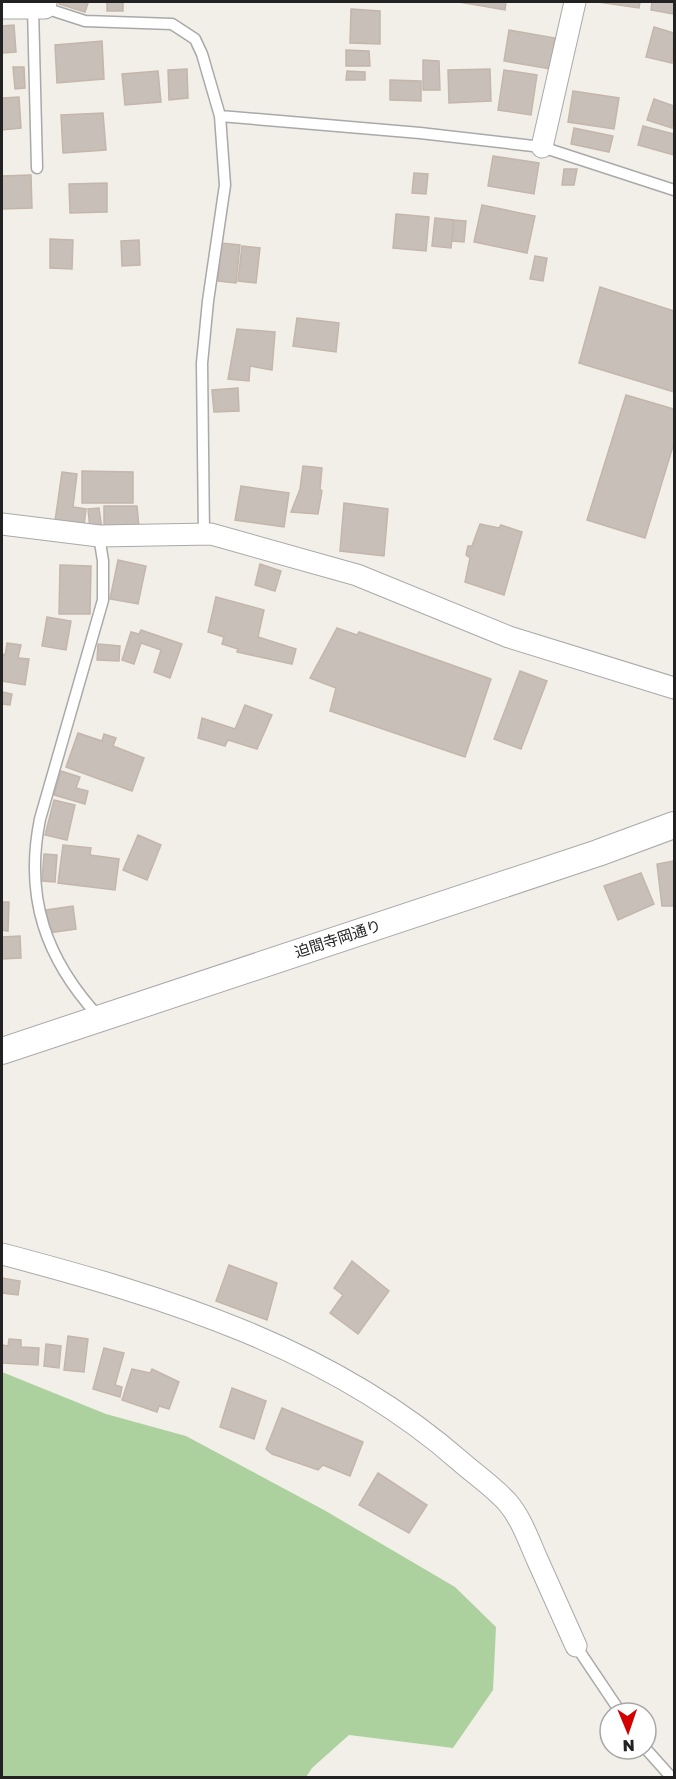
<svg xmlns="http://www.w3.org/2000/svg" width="676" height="1779" font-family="'Golos Text','Noto Sans JP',sans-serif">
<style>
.forest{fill:#add19e}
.building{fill:#c7bfb8;stroke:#c4b6ab;stroke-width:1.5}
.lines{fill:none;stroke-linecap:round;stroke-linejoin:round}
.service-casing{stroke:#a9a9a9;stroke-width:13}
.minor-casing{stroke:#a9a9a9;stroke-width:23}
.tertiary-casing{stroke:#a9a9a9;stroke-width:28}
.service{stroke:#fff;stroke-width:10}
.minor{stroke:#fff;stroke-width:21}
.tertiary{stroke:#fff;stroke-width:26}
.labels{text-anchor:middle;stroke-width:6;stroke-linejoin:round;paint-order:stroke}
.street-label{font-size:15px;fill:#222;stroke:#fff}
</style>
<rect width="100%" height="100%" fill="#f2efe9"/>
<path class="forest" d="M2 1372 106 1414 186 1436 324 1510 455 1587 496 1627 493 1690 453 1748 349 1735 312 1768 306 1777H2Z"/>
<path class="building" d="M59 2H82L88 3 85 12 59 4Z
M107 2H123V11H107Z
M459 2H506L505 10Z
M598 2H640L639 8Z
M652 2H674V14L651 10Z
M351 9 380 11V44L350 43Z
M14 25 16 52 2 53V26Z
M654 27 674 33 672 63 646 57Z
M509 30 555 38 550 69 504 61Z
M102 41 104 79 57 83 55 45Z
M346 50 369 51 370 66H346Z
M423 60 439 61 440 90H423Z
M13 67H24L25 88 15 89Z
M187 69 188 98 169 100 168 70Z
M490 69 491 101 449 103 448 70Z
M504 70 537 75 531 115 498 110Z
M158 71 161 102 125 105 122 74Z
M347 71 365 72V80H346Z
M390 80 421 81V101L390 100Z
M573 91 619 98 614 129 568 122Z
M19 97 21 128 2 130V98Z
M654 99 674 106 672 128 647 120Z
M103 113 106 150 63 153 61 115Z
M643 126 674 134V155L638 145Z
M574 128 613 136 609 152 571 144Z
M493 156 539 163 534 194 488 186Z
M564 169H577L574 185H562Z
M414 173 428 174 426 194 412 193Z
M31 175 32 208 2 209V176Z
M107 183V212L70 213 69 184Z
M482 205 535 216 527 253 474 242Z
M396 214 429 217 426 251 393 248Z
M435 218 454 220 451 248 432 246Z
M454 220 466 221 464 242 452 241Z
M50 239 73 240 72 269 50 268Z
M139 240 140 265 122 266 121 241Z
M221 243 240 245 236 283 218 281Z
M242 246 260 248 256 283 238 281Z
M535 256 547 258 543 281 530 279Z
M600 287 674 311V392L579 363Z
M297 318 339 323 336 352 293 346Z
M237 329 275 332 272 370 250 366 249 381 228 379Z
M238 388 239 411 214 412 212 390Z
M626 395 674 409V443L645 538 587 520Z
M303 466 322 468 320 489 322 491 318 514 291 512 300 489Z
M82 471 133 472V503H82Z
M62 472 77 474 73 507 86 509 84 526 55 521Z
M241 486 289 493 284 527 235 520Z
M344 503 388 509 384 556 340 551Z
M104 506H137L139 527H104Z
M99 508 102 529 90 530 88 509Z
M480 524 499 528 501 525 522 532 504 595 465 582 470 558 466 555 468 546H472Z
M118 560 146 566 138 604 110 599Z
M260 564 281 571 275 591 255 585Z
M60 565 91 566 90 614H59Z
M216 597 264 610 258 637 296 649 292 664 237 652 238 649 222 644 224 637 208 632Z
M47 617 71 621 66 650 42 646Z
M337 628 357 635 359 632 491 679 465 757 330 711 336 688 310 678Z
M141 630 182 644 170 678 154 672 161 650 141 643 134 664 122 660 131 632 139 634Z
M7 643 21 645 18 658 29 659 25 685 2 681V654L5 655Z
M98 644 120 646 119 661 97 660Z
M520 671 547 681 521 749 494 739Z
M2 692 12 694 10 705 2 704Z
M245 705 272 715 257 749 228 740 225 746 198 738 202 718 235 729Z
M78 733 102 741 104 734 116 738 113 746 144 758 132 791 66 767Z
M61 771 80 777 76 788 88 791 85 804 54 795Z
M54 800 75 805 67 840 45 835Z
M138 835 161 845 147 880 123 870Z
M63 845 91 848 90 855 119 859 115 890 58 883Z
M44 854 57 855 55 882 42 881Z
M674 861V906H662L657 864Z
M641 873 654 904 618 920 604 886Z
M2 902H9L8 931 2 930Z
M73 906 76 929 49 933 46 910Z
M20 936 21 958 2 959V937Z
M352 1261 389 1291 358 1334 330 1313 343 1295 334 1288Z
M229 1265 277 1283 267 1320 216 1301Z
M2 1278 20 1281 18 1295 2 1293Z
M68 1336 88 1339 84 1372 64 1370Z
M9 1339 21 1340V1347L39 1348 38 1365 2 1363V1345L8 1346Z
M46 1344 61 1346 59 1368 44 1366Z
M104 1348 124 1353 115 1385 122 1387 120 1397 93 1389Z
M132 1369 150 1373 152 1369 179 1382 169 1409 159 1406 157 1412 122 1400Z
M232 1388 266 1401 254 1439 220 1427Z
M282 1408 363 1442 350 1476 323 1465 318 1470 272 1454 266 1449Z
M378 1473 427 1505 409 1533 359 1505Z"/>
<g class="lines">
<g class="service-casing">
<path id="service" d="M33 8 37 168
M45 8 85 21 172 24 195 39 202 54 220 116 225 185 208 301 202 363 204 535
M220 116 420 133 542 147 674 190
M99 536 103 561V600L40 819C24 898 46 960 100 1018
M576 1646 621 1713
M646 1749 672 1778"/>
</g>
<g class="minor-casing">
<path id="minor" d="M2 8H45L46 2
M542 147 575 2
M2 524 99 536 211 534 357 575 509 637 674 688
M2 1254C165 1297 330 1347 460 1461 476 1475 495 1488 508 1503 521 1518 529 1541 537 1559 550 1588 563 1617 576 1646"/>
</g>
<g class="tertiary-casing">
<path id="tertiary" d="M2 1051 598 853 674 825"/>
</g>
<use href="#service" class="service"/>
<use href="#minor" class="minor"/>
<use href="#tertiary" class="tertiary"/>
</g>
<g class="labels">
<g class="street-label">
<text transform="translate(338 939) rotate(-18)" y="5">迫間寺岡通り</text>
</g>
</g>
<rect width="676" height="1779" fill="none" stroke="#222222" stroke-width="6"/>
<g transform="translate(628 1731) rotate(178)"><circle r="28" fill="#ffffff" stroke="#a7a7a7" stroke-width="1.5"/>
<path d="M0-4.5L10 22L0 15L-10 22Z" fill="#d40000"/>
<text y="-9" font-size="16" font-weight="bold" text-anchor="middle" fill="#222222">N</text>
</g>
</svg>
